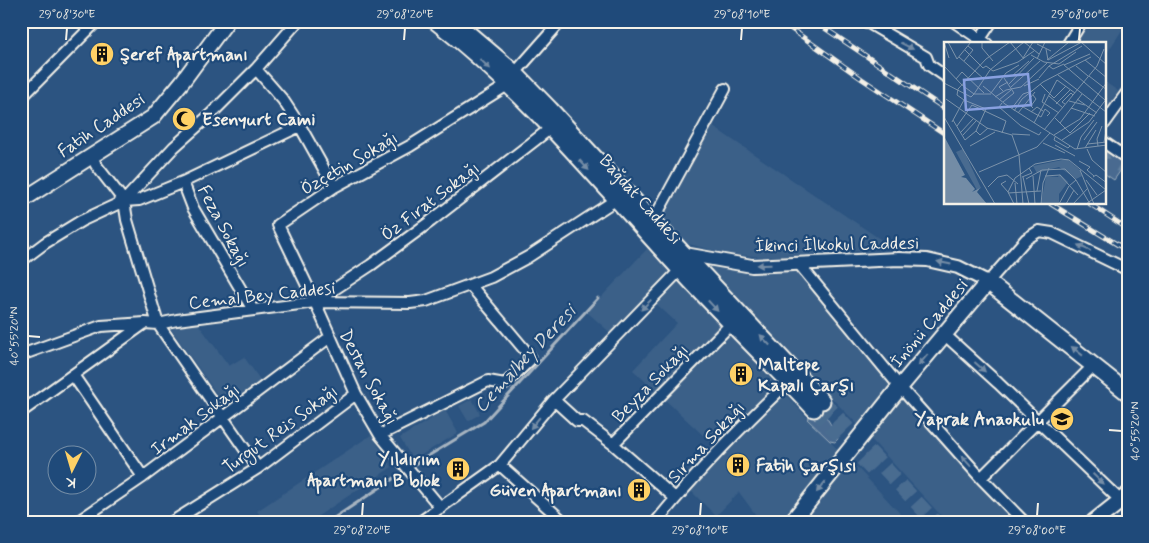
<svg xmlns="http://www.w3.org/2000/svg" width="1149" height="543" font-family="Mynerve,sans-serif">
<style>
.built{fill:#3b6088}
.grass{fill:url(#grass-tufts);stroke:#9eaebc}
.forest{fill:url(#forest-firs);stroke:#9eaebc}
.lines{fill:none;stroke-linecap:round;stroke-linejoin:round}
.stream{stroke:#a7b4c0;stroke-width:3}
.primary-tunnel{stroke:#4a6c90;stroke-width:15;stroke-dasharray:15 8;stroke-linecap:butt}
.minor-casing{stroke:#f4f1e8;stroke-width:14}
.tertiary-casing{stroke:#f4f1e8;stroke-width:16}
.secondary-casing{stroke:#f4f1e8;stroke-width:18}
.primary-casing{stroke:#f4f1e8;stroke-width:19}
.minor{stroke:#1f4a7a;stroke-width:10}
.tertiary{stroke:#1f4a7a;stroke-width:12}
.secondary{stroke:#1f4a7a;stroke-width:14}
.primary{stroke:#1f4a7a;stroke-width:15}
.rail-casing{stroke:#f4f1e8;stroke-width:5}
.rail{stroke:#1f4a7a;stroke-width:3;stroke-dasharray:9;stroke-linecap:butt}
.oneway{fill:#748da6}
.ticks{fill:none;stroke:#f4f1e8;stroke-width:2}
.labels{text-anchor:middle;stroke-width:4.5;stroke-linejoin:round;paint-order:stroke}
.poi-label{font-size:18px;font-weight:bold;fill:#f4f1e8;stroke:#1f4a7a;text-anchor:start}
.street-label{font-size:18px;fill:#f4f1e8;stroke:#1f4a7a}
.water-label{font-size:19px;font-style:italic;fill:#dadddb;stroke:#1f4a7a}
.inset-road{fill:none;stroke:#7c93aa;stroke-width:1}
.view{fill:#88a0e0;fill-opacity:0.15;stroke:#88a0e0;stroke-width:2.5}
.inset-edge{fill:none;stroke:#f4f1e8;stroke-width:2.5}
.neatline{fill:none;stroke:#f4f1e8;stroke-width:2}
.ticks-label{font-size:12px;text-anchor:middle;fill:#f4f1e8}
</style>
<defs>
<pattern id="grass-tufts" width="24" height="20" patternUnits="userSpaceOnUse" patternTransform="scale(1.25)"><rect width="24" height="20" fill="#496b90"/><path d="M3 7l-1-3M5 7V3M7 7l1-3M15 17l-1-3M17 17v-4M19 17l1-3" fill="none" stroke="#6481a0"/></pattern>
<pattern id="forest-firs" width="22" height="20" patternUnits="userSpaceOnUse" patternTransform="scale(1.25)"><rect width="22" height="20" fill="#496b90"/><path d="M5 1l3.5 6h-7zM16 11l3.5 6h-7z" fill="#6481a0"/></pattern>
</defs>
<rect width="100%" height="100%" fill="#2c5481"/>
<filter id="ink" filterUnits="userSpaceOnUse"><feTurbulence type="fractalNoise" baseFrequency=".02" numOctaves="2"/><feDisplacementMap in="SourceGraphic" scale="10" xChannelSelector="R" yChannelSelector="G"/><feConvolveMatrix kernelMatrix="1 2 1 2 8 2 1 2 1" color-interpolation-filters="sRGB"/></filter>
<g filter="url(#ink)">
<path class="built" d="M1090 21H1128L1105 56V44H1076Z
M1105 82 1118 91 1105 111Z
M712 126 880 239V250L767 257 726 254 685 243 670 233 660 222Z
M647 249 840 452 784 522H761L739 492 716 516 689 489 720 451 633 370 677 323 651 299 614 336 587 312Z
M711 263 756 271H801L895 384 861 428 702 266Z
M196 321 229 366 244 357 263 384 226 407 171 329Z
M904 393 1025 522H947L868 436Z
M472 399 480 414 468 421 459 406Z
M445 410 458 433 413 460 400 438Z
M371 435 392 467 309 522H265L257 511Z
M850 460 908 522H798Z"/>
<path class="grass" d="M822 407C825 419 836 429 838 439L835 442 830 441 807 419Z"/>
<path class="forest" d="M1105 150 1125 164 1114 180 1105 174Z"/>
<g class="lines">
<path class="stream" d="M415 464 484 422 598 298
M328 522 402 473"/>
<path class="primary-tunnel" d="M822 401 935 522
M814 409 874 471"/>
<g class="minor-casing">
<path id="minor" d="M865 21 926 57 929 65 945 76
M953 21 987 44
M980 39 992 21
M1068 44 1082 21
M256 69 283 100 300 126 334 187
M515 73 561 21
M21 98 97 21
M1105 123 1128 91
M1105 143 1128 159
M92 156 96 165 124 201 127 220 158 324 258 468
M183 182 193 208 253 310
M124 201 139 200 183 182 300 126
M653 221 725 89
M21 261 45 243 81 221 124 201 174 147 211 114 256 69 298 21
M799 264 900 387 981 478 1024 522
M988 282 1026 239 1039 231 1052 233 1128 270
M315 302 371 265 431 221 556 124
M944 334 998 383 1121 501
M21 355 101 326 145 323
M73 375 143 477
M554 400 577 421H583L613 444
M21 412 145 323 158 324 177 320 315 302 410 303 426 301 491 277 528 257 620 197
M380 435 488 381 505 384 530 360 529 355 471 286
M500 465 564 522
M981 478 1094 365
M675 498 613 444 727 328
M441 508 380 435 356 394 315 302 278 225 334 187 410 146 509 84
M77 522 143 477 330 337
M172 522 258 468 356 394
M420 522 500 465 554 400 680 270
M656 522C695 474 738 430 783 387"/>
</g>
<g class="tertiary-casing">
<path id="tertiary" d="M685 254 752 266 899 259 927 260 958 267 988 282"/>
</g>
<g class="secondary-casing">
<path id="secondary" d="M21 201 153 117 182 82 227 21"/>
</g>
<g class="primary-casing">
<path id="primary" d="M435 21C523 89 597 179 672 261 718 312 767 359 814 409
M454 21 515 73 550 109 653 221 822 401
M792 522 900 387 988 282 1128 393
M1094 522 1128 495"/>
</g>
<use href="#minor" class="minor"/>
<use href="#tertiary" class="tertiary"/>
<use href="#secondary" class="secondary"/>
<use href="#primary" class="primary"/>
<g class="rail-casing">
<path id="rail" d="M780 21 862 79 945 134
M814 21 945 109
M1051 204 1128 251
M1090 204 1128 229"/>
</g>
<use href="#rail" class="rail"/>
</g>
<defs><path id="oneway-solid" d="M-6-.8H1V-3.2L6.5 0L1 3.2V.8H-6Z" transform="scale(1.25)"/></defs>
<g class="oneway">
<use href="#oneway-solid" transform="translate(907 46) rotate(27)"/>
<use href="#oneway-solid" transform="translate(485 64) rotate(42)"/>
<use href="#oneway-solid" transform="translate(584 165) rotate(47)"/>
<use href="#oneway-solid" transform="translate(1084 248) rotate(-155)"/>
<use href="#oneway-solid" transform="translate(944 263) rotate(-168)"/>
<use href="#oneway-solid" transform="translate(764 265) rotate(178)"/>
<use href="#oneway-solid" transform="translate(646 305) rotate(134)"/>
<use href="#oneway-solid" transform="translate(713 306) rotate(47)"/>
<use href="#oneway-solid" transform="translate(765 340) rotate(-133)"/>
<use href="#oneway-solid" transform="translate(1077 351) rotate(-142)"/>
<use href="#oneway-solid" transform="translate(923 360) rotate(130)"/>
<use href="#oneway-solid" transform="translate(980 367) rotate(42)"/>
<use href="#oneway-solid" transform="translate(535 423) rotate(130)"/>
<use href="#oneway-solid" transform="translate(966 461) rotate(-132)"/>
<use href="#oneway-solid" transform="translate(1098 479) rotate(44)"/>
<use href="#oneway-solid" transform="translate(821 487) rotate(129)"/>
</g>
</g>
<path class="ticks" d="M66 40 67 28M404 40 405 28M741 40 742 28M1079 40 1080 28M28 336 40 337M1109 430 1122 431M362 516 363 503M700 516 701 503M1037 516 1038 503"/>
<defs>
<g id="building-disc" transform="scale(1.25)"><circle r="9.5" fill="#ffd166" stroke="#1f4a7a"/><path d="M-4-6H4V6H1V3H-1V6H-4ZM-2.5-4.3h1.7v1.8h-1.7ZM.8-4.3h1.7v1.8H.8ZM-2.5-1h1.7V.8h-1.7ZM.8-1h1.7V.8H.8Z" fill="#111"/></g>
<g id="mosque-disc" transform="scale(1.25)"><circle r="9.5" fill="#ffd166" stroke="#1f4a7a"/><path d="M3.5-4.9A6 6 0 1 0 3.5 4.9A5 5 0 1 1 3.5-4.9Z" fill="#111"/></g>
<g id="school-disc" transform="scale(1.25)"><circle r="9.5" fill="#ffd166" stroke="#1f4a7a"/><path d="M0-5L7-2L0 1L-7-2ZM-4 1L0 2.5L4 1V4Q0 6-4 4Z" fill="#111"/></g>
</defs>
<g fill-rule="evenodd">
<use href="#building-disc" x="102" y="54"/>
<use href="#mosque-disc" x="184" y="119"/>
<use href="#building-disc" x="741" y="374"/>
<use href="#school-disc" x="1062" y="419"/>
<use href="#building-disc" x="738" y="465"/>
<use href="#building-disc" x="458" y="469"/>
<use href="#building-disc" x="639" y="490"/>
</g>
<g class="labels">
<g class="poi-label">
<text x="120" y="60">Şeref Apartmanı</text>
<text x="202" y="125">Esenyurt Cami</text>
<text x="758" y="370">Maltepe<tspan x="758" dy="21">Kapalı Çarşı</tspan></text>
<text x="1044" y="425" text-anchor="end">Yaprak Anaokulu</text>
<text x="440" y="465" text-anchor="end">Yıldırım<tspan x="440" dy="21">Apartmanı B blok</tspan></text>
<text x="756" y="471">Fatih Çarşısı</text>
<text x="622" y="496" text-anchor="end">Güven Apartmanı</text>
</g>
<g class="street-label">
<text transform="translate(101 125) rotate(-34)" y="6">Fatih Caddesi</text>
<text transform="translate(349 163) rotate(-30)" y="6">Özçetin Sokağı</text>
<text transform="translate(641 199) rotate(48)" y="6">Bağdat Caddesi</text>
<text transform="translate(430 201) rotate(-37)" y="6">Öz Fırat Sokağı</text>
<text transform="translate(224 226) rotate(62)" y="6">Feza Sokağı</text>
<text transform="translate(837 244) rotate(-1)" y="6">İkinci İlkokul Caddesi</text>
<text transform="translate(262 295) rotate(-6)" y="6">Cemal Bey Caddesi</text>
<text transform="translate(929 323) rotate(-50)" y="6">İnönü Caddesi</text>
<text transform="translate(369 377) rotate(62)" y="6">Destan Sokağı</text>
<text transform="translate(650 383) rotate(-46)" y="6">Beyza Sokağı</text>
<text transform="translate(195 419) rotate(-37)" y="6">Irmak Sokağı</text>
<text transform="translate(280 429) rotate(-36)" y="6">Turgut Reis Sokağı</text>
<text transform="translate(706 442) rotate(-47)" y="6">Sırma Sokağı</text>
</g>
<g class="water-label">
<text transform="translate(524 358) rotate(-47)" y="7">Cemalbey Deresi</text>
</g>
</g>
<g transform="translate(944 42)">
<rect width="162" height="162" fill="#2c5481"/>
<path d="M123 117 136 128 138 134 132 137 115 125 93 131 89 124ZM116 132 124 140 115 152V162H97L102 134 114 135Z" fill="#496b90"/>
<path d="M19 107 37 146 33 148 12 110Z" fill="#496b90"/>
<path d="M0 94 21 133 17 135 22 136 31 147 28 150 36 146 33 150 43 162H0Z" fill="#738ca6"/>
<path class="inset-road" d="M0 0 5 16M4 0 13 17 27 0M38 0V6L49 19M66 0 80 17M80 0 95 12M137 0 163 23M93 2 107 9M102 7 104 18 136 1M21 8 39 26 42 24 49 29 74 20 90 9M146 12 120 23 161 58M87 13 100 20 115 22 132 10M15 15 40 37M79 16 89 0M93 17 101 0M103 18 125 0M141 18 163 36M20 19 29 8 24 4M120 22 109 27 105 24 138 4M0 24 18 43M132 24 144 34M114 33 162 70M68 34 85 19M145 34 163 48M95 36 105 24M12 37 18 30 40 51M113 38 131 51M0 41 27 55 30 52H47M65 42 90 16M96 42 110 56 122 44M18 43 30 52 46 28 80 0M39 44 61 62 131 107 163 103M80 44 95 37M67 45 96 19M59 49 55 45 64 40M47 51 62 31 75 23M101 52 98 60 115 71M89 53 92 57 87 64 89 66M105 54 119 66M51 55 62 48 77 45 103 21M2 57 43 86 68 93 75 113 79 162M133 57 153 71M55 58 67 48M125 59 141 63M59 60 70 51 60 36M58 61 55 65 77 84 95 93 97 90M112 62 126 48M121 62 118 60 127 51 129 53M28 63 62 79 58 91M79 65 97 75 101 67 106 71 103 74M68 66 79 52 88 49M127 66 151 74M70 69 78 57 99 40 147 15M87 70 93 65 99 69M74 71 91 50M0 75 51 162M111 76 126 91M9 78 21 98 32 89 42 67 20 58M8 80 20 58 13 53 14 47 42 17 66 0M90 81 113 38M116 81 138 52M13 84 28 63M100 88 153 24 160 7M32 89 36 93 44 86M17 90 29 77M126 91 146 71M68 92 86 93M19 93 32 79M110 93 136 77 163 40M111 95 110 98 124 106 126 104M118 98 145 80 163 56M140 98 153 80M160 100 163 83M99 101 121 111M143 102 163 100M111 103 131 114M26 104 51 90M154 104 153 97 158 84M141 106 152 88M133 107 137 95 150 78M143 107 148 118 163 131M135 119 146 125 143 128 150 134M136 128 150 162M35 130 93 105 106 91M89 134 91 162M101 134 116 133 134 153M78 135 88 131 85 126M79 135 85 162M149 135 152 133 163 141M82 137 98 128 121 127 132 138 146 162M142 138 153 153M62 139 57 142 64 150M71 141 73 162M44 145 54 135 63 133 74 142M93 149 97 128M64 151 97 149M70 162 64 150 71 136 91 122 117 117 125 118 162 148M97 162 99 141 105 126M115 162 125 144 132 138M122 162 130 148M129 162 144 146M142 162 162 148"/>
<path class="view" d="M84 32 87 63 22 68 20 38Z"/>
<rect width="162" height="162" class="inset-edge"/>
</g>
<rect width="1149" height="543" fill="none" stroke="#1f4a7a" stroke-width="55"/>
<g transform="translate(72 470) rotate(185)"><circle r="24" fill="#1f4a7a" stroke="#748da6"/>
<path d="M0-4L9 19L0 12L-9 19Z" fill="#ffd166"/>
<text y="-8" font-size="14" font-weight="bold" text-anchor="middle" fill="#f4f1e8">K</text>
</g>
<rect x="28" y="28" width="1094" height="488" class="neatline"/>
<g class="ticks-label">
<text x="67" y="18">29°08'30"E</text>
<text x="405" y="18">29°08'20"E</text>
<text x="742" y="18">29°08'10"E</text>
<text x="1080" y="18">29°08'00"E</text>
<text transform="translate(14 336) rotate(-90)" y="4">40°55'20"N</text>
<text transform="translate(1135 431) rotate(-90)" y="4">40°55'20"N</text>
<text x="362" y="534">29°08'20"E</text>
<text x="700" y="534">29°08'10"E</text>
<text x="1037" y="534">29°08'00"E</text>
</g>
</svg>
